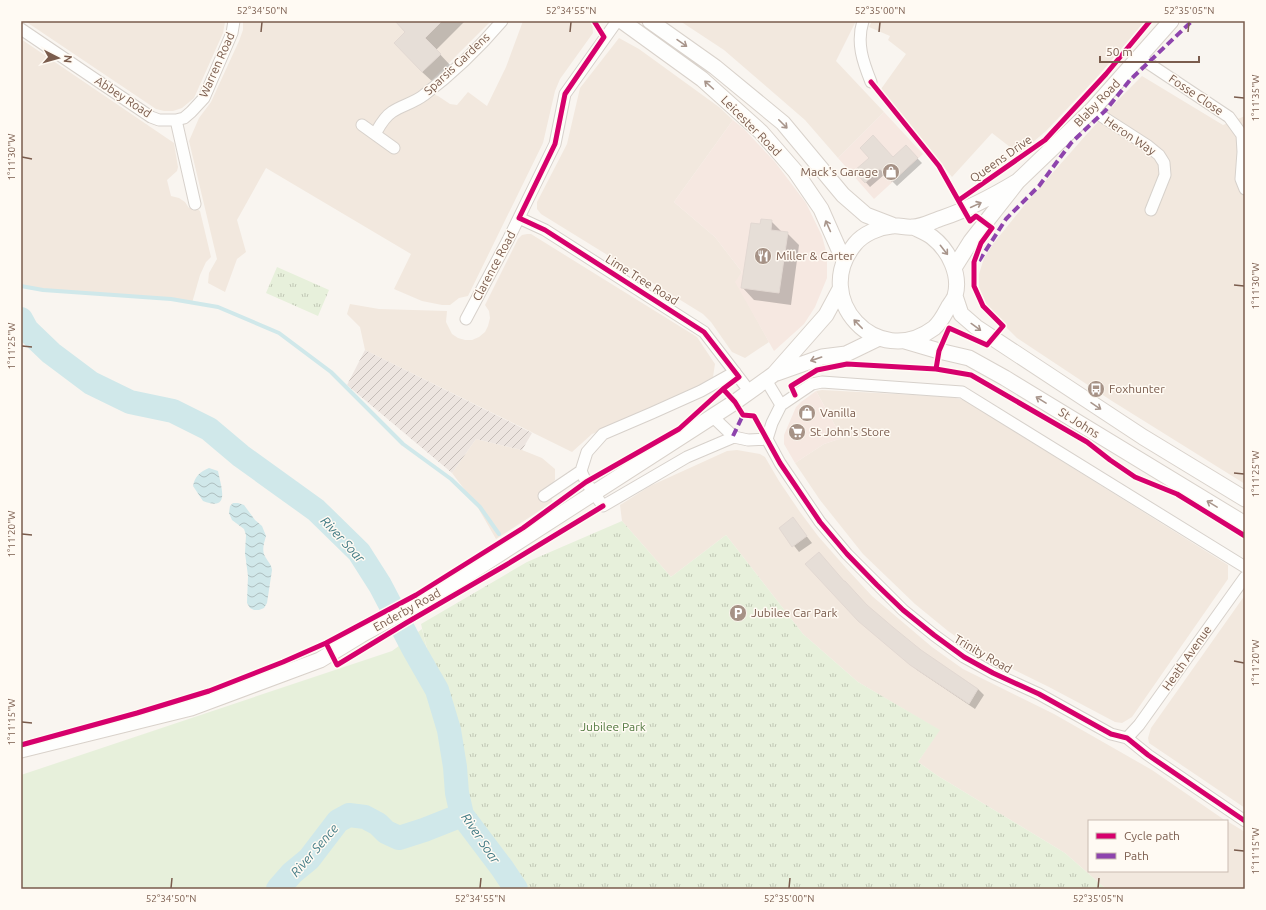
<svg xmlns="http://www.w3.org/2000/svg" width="1266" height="910" font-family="Ubuntu,sans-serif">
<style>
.residential{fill:#f2e8de}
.commercial{fill:#f6e8e1}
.industrial{fill:url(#industrial-furrows)}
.grass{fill:#e7f0db}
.park{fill:url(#park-tufts)}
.water{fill:url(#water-waves)}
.shadow{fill:#0003}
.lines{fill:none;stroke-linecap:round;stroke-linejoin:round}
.stream{stroke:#d0e8ea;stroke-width:4}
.river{stroke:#d0e8ea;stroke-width:24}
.building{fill:#e6ded7;stroke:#e2d8d2}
.minor-casing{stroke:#d7d1cb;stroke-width:13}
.secondary-casing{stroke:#d9d2cb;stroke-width:17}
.minor{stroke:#fefefd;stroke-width:11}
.secondary{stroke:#fefefd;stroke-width:15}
.quiet{stroke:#8e44ad;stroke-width:4;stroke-dasharray:8 4;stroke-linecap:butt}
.cycleway-casing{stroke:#fffaf3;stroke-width:8}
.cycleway{stroke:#d6006c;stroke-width:5}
.oneway{stroke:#a8958b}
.ticks{fill:none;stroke:#7a5c4d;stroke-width:1.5}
.labels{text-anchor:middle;stroke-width:3;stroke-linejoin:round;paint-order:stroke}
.street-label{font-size:12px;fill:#7a5c4d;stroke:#fffaf3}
.poi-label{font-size:12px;fill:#7a5c4d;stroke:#fffaf3;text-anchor:start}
.park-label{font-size:12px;fill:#537a41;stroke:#fffaf3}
.water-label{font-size:13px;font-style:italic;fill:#437c86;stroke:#fffaf3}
.neatline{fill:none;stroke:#7a5c4d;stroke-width:1.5}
.ticks-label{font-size:10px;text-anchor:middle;fill:#7a5c4d}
</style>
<defs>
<pattern id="industrial-furrows" width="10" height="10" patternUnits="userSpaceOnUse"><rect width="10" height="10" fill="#ede5e0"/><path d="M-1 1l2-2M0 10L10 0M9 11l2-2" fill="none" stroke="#c5bdb8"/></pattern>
<pattern id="park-tufts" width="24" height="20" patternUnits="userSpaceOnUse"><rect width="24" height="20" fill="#e7f0db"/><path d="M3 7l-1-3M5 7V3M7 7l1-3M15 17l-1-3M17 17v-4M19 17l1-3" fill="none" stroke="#c0c6b4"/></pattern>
<pattern id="water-waves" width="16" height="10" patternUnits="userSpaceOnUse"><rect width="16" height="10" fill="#d0e8ea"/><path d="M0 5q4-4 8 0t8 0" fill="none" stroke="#aebfc0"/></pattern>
</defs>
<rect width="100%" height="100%" fill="#f9f5f0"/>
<path class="residential" d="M25 21H225V22L223 33 194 98 182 108 173 111H164L156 109Z
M243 21H491L422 90 438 96 450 104 457 105 468 92 487 106 506 67 523 21H592L593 33 560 79 555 91 543 143 468 296 459 298 450 305H442L422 301 394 289 411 254 266 168 237 220 246 252 237 259 225 292 208 283 209 273 217 259 189 141 199 118 211 102 239 41 243 30Z
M680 21H856L836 61 884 112 838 158 805 120 724 50Z
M872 21H1145L1098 76 1046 131 1019 154 992 133 952 177 881 89 906 54 888 40 890 36 869 27Z
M619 38 639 49 719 107 733 120 674 202 715 237 742 272 736 282 769 342 745 358 732 352 711 322 703 314 541 214 537 209V202L567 144 580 88Z
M21 39 174 143 178 167 177 171 167 180 171 196 179 198 185 202 189 208 194 207 200 211 211 257 206 262 200 275 192 303 171 299 43 290 21 286Z
M1142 76 1223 125 1245 116V484L1112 401 1017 338 987 308 979 290V274L984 258 993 244 1027 202 1086 135 1119 99Z
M527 234H531L697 337 715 364 713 377 666 406 592 434 572 452 365 350 360 327 347 314 350 304 379 309 447 311 446 322 452 334 458 338 465 340H472L479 337 485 332 488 326 490 318 489 311 485 305 518 239 522 235Z
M822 390 952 397 964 400 1228 565V579L1132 717 1122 723 1115 722 1049 687 978 652 948 631 915 604 863 554 820 500 795 463 824 444 842 438 816 391Z
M476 439 522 450 542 458 555 469V480L547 489 553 502 496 539 477 506 452 473Z
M737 450 760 454 765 457 779 481 800 512 818 536 846 568 872 596 932 647 963 669 1054 714 1152 770 1226 821H1089V871H1227V821L1245 832V889H1106L1065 853 938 776 918 762 939 730 858 682 803 634 726 535 671 577 622 521 620 505 650 486 727 451Z
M1245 595V808L1149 743 1148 738 1151 728Z"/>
<path class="commercial" d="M884 112 923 154 874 199 838 158Z
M733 120 744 129 775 162 806 203 822 236 827 255V278L815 307 804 324 774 351 735 282 742 272 715 237 674 202Z
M816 391 842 438 824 444 795 463 784 444V435L796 407 801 402Z"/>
<path class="industrial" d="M365 350 532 433 522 450 476 439 452 473 347 385Z"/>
<path class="grass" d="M422 629 437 690 449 730 455 767 457 793 516 889H21V775L392 651Z"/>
<path class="park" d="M277 267 329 290 318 316 266 293Z
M622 521 671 577 726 535 803 634 858 682 940 730 918 762 938 776 1065 853 1106 889H516L502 868 462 815 457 793 455 767 449 730 437 690 421 624 527 562Z"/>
<path class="water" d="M209 468 218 471C221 487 231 512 203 501L193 486C195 476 200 472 209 468Z
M233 503H238L244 505 255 520 262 526 266 536C264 543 261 551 266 558 269 563 271 564 272 570L267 603 264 608 259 610H254L250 608 247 603 248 576 245 553 246 535 244 529 232 520 229 513 230 506Z"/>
<path class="shadow" d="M397 21H465L436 50 451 66 434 83 422 72 407 32Z
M906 147 922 163 897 186 885 174 870 187 856 171 893 158Z
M771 221 783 233H787L799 245 791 305 754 300 742 287 761 225Z
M793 519 812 543 799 552 780 528Z
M844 582 869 608 920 651 978 689 984 695 975 709 917 670 865 626Z"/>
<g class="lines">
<path class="stream" d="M21 286 43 290 171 299 218 307 279 333 331 372 403 444 451 479 480 507 499 534"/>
<path class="river" d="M21 319 27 330 51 353 91 383 130 402 173 411 209 429 241 456 316 510 359 552 380 585 413 648 437 690 449 730 455 767 457 793 462 815 502 868 516 889
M278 889 292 873 309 859 338 821 349 815 365 817 378 824 386 832 399 838 424 830 462 815"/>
</g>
<path class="building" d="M395 21H442L425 38 441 54 422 72 394 43 405 32Z
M873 135 893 157 906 145 918 158 892 182 880 169 865 183 854 171 869 158 860 148Z
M761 219 772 220 771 230 788 232 779 293 741 288 751 223 760 224Z
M793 517 807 536 792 547 779 528Z
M819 552 844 581H845L867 605 894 628 921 650 978 689 969 704 910 665 858 621 805 564Z"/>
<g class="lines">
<g class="minor-casing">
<path id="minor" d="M863 21C856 43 863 62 871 82
M21 29 151 117 159 120H176L195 204
M1139 57 1229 117 1242 135 1243 152 1241 179 1245 189
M1092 110 1148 146 1159 155 1164 163 1165 175 1151 210
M176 120 184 118 191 112 204 98 232 33 234 21
M362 125 394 148
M375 134C379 127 384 117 392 112 402 105 414 103 424 95 452 74 479 48 502 21
M519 218 545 230 704 332 750 392
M466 319 508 240 555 144 565 94 617 21
M766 380 781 405
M713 417 734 437 748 440 767 439
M767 439 780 463 820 522 847 554 903 610 934 635 964 657 993 673 1039 694 1111 734 1127 738 1148 755 1245 821
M767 439 772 423 781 405 812 384 822 382 962 392 1245 567
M581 471 586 482 603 506 687 457 734 437
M544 496 581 471 587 452 603 434 652 413 701 391 735 372
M1127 738 1139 725 1245 577"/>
</g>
<g class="secondary-casing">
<path id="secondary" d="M622 21 702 79 761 132 795 171 821 209 844 261
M650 21 715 67 783 123 843 195 866 215 892 225
M913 227C919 230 927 233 932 237 949 250 961 275 955 296 954 299 951 303 949 306 944 315 941 322 934 328 877 371 810 298 855 244 863 234 879 227 892 226 899 225 906 228 913 227 922 227 933 221 942 218 969 209 993 196 1018 181
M954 268 971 241 1018 181 1092 110 1171 21
M955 296 961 314 976 327 1143 437 1245 499
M905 341 939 351 969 358 1005 378 1245 524
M777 373 822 357 846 354 879 338
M21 750 191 708 320 660 361 635 445 589 735 402 774 374 826 315 840 289"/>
</g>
<use href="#minor" class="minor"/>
<use href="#secondary" class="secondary"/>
<path class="quiet" d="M979 261 1006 219 1039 186 1071 143 1106 110 1130 80 1192 21
M733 436 743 415"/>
<g class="cycleway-casing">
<path id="cycleway" d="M594 21 604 37 565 94 555 144 519 218 545 230 704 332 739 377 723 389 735 402 743 415 754 416 780 463 820 522 847 554 877 585 903 610 934 635 964 657 993 673 1039 694 1111 734 1127 738 1148 755 1245 821
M871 82 939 166 970 221 976 216 992 228 981 243 974 262V286L983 306 1003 326 987 345 949 328 939 351 936 369 971 375 1087 442 1110 460 1135 477 1177 494 1245 536
M959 200 1045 140 1106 74 1150 21
M795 395 791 386 817 370 847 364 936 369
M326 643 337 665 406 623 506 565 603 506
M21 745 137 713 209 691 283 662 326 643 416 595 523 528 586 482 679 429 723 389"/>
</g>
<use href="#cycleway" class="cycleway"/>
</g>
<defs><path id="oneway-shaft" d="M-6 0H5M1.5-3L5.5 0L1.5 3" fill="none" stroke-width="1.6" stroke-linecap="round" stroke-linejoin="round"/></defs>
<g class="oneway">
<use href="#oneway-shaft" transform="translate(682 43) rotate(35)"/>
<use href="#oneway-shaft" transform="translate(709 85) rotate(-138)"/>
<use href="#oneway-shaft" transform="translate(783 124) rotate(45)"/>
<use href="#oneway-shaft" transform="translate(976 205) rotate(-25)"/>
<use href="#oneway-shaft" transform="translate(828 226) rotate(-114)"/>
<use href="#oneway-shaft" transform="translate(944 250) rotate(52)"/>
<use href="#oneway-shaft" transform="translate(858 324) rotate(-134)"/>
<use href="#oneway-shaft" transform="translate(976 327) rotate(36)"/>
<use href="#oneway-shaft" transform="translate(816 359) rotate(161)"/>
<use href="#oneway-shaft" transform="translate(1041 400) rotate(-148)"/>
<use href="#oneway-shaft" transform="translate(1096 406) rotate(34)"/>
<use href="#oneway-shaft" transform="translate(1212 504) rotate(-149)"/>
</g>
<path class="ticks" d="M261 32 262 22M570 32 571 22M879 32 880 22M1188 32 1189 22M1234 97 1244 98M22 157 32 159M1234 285 1244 286M22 346 32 347M1234 473 1244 474M22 534 32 535M1234 661 1244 663M22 722 32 723M1234 850 1244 851M171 888 172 878M480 888 481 878M789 888 790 878M1098 888 1099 878"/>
<defs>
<g id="shop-disc" transform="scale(0.9)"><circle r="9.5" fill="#a69286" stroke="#fffaf3"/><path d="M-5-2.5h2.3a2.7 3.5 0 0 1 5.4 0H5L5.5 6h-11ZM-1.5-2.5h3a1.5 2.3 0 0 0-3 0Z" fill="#fff"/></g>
<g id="restaurant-disc" transform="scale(0.9)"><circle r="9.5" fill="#a69286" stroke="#fffaf3"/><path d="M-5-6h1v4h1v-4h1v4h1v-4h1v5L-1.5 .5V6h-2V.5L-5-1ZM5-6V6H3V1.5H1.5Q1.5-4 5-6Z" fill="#fff"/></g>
<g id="bus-disc" transform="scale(0.9)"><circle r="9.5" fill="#a69286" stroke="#fffaf3"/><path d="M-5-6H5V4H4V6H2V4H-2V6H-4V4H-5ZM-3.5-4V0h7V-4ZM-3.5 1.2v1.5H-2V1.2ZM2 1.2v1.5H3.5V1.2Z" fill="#fff"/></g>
<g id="supermarket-disc" transform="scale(0.9)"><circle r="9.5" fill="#a69286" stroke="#fffaf3"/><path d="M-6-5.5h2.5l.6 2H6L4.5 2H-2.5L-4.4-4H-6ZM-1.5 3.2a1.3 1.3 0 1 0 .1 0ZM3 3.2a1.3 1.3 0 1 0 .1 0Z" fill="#fff"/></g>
<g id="parking-disc" transform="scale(0.9)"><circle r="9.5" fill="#a69286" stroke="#fffaf3"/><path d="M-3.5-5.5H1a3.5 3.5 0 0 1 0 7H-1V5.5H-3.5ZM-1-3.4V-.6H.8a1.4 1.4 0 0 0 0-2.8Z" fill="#fff"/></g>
</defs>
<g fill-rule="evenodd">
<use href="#shop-disc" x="891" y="172"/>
<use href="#restaurant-disc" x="763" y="256"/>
<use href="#bus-disc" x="1096" y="389"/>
<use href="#shop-disc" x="807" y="413"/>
<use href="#supermarket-disc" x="797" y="432"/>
<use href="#parking-disc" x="738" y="613"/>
</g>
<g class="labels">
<g class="street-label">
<text transform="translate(457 64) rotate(-43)" y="4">Sparsis Gardens</text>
<text transform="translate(217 65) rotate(-66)" y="4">Warren Road</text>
<text transform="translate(1196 95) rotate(34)" y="4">Fosse Close</text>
<text transform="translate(123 97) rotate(33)" y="4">Abbey Road</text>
<text transform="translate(1097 103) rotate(-46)" y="4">Blaby Road</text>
<text transform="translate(751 126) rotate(45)" y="4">Leicester Road</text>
<text transform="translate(1130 136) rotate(34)" y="4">Heron Way</text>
<text transform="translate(1001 159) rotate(-35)" y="4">Queens Drive</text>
<text transform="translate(494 266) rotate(-62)" y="4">Clarence Road</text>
<text transform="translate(642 280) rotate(32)" y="4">Lime Tree Road</text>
<text transform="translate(1079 423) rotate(32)" y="4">St Johns</text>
<text transform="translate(407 610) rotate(-29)" y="4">Enderby Road</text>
<text transform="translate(983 654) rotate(30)" y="4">Trinity Road</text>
<text transform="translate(1187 658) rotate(-55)" y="4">Heath Avenue</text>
</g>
<g class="poi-label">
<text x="878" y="176" text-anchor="end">Mack's Garage</text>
<text x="776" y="260">Miller &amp; Carter</text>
<text x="1109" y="393">Foxhunter</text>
<text x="820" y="417">Vanilla</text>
<text x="810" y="436">St John's Store</text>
<text x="751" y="617">Jubilee Car Park</text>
</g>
<g class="park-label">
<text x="613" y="731">Jubilee Park</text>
</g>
<g class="water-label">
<text transform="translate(343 539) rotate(47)" y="5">River Soar</text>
<text transform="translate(481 838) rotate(56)" y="5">River Soar</text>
<text transform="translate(314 850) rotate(-49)" y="5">River Sence</text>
</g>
</g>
<rect width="1266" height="910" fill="none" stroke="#fffaf3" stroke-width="44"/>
<rect x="1088" y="820" width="140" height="52" fill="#fffaf3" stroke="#cabbb1"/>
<rect x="1096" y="833" width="20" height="6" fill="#d6006c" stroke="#cabbb1"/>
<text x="1124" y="840" font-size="12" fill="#7a5c4d">Cycle path</text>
<rect x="1096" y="853" width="20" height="6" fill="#8e44ad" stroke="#cabbb1"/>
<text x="1124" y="860" font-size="12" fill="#7a5c4d">Path</text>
<g transform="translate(58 58) rotate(96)" stroke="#fffaf3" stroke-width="3" paint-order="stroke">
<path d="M0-3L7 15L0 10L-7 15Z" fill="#7a5c4d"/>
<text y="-6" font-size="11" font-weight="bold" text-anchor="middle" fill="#7a5c4d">N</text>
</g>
<path d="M1100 56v6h99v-6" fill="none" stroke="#7a5c4d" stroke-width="2"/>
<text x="1106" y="56" font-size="12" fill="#7a5c4d" stroke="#fffaf3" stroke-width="3" paint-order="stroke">50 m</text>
<rect x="22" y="22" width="1222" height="866" class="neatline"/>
<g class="ticks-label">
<text x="262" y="14">52°34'50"N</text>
<text x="571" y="14">52°34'55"N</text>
<text x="880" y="14">52°35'00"N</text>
<text x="1189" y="14">52°35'05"N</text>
<text transform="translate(1255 98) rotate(-90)" y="4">1°11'35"W</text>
<text transform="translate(11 157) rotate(-90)" y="4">1°11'30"W</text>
<text transform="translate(1255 286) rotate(-90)" y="4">1°11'30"W</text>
<text transform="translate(11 346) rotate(-90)" y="4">1°11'25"W</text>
<text transform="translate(1255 474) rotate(-90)" y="4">1°11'25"W</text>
<text transform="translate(11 534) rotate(-90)" y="4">1°11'20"W</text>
<text transform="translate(1255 663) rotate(-90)" y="4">1°11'20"W</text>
<text transform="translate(11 722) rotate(-90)" y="4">1°11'15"W</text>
<text transform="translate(1255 851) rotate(-90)" y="4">1°11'15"W</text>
<text x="171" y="902">52°34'50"N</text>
<text x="480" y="902">52°34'55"N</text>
<text x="789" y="902">52°35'00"N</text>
<text x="1098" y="902">52°35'05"N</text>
</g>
</svg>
